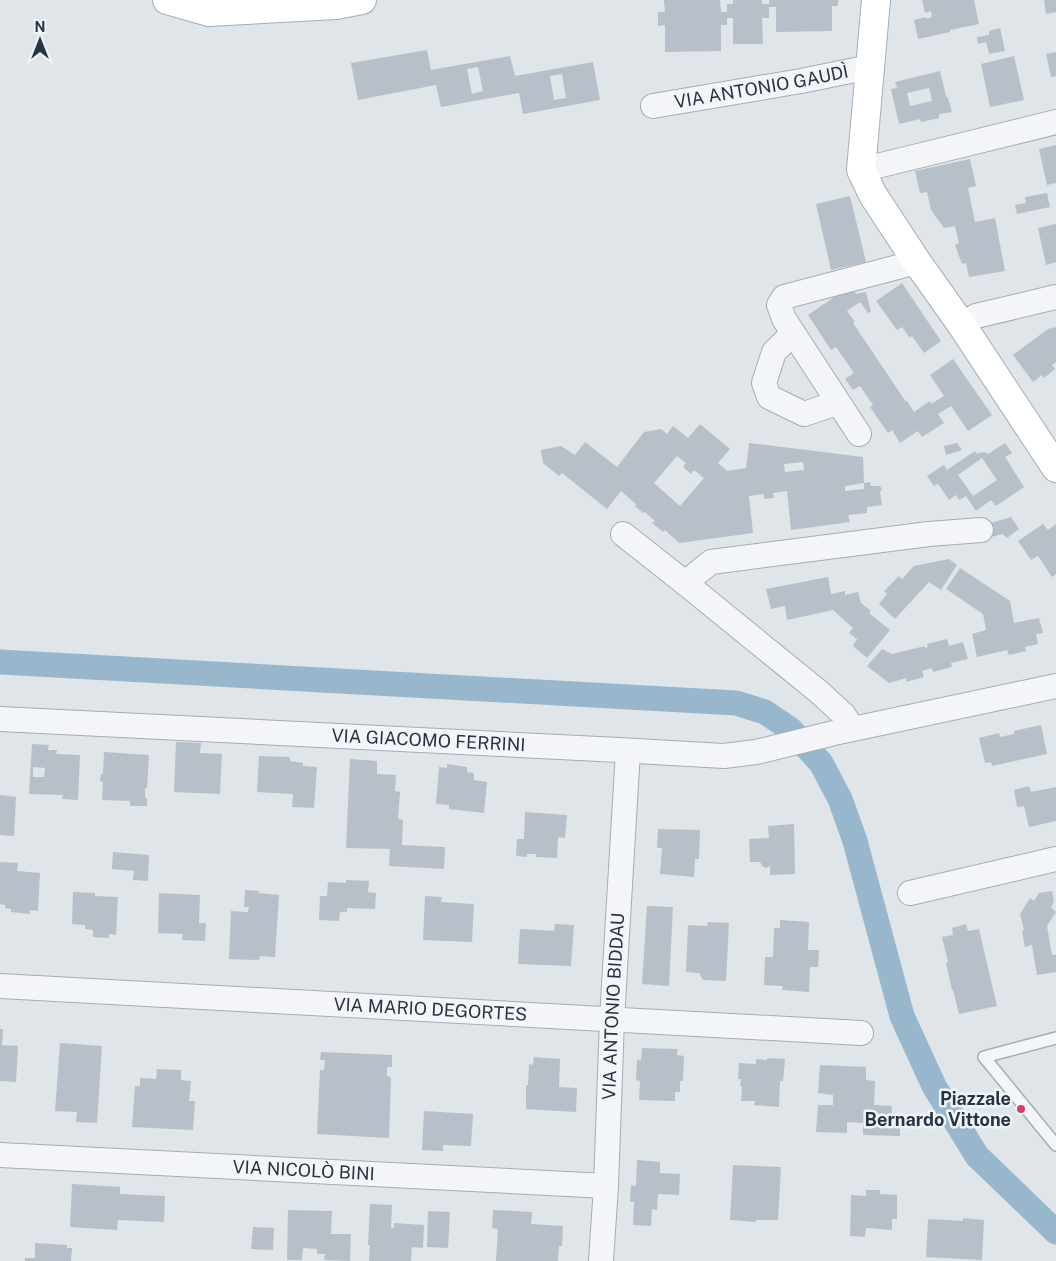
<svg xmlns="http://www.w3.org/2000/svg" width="1056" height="1261" font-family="'Public Sans',sans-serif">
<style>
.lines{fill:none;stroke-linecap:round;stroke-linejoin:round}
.canal{stroke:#98b7cd;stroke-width:25}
.building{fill:#b7bfc8;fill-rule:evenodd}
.lane-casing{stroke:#a5acb5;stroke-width:14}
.street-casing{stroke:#a5acb5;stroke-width:26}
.secondary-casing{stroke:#a5acb5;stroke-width:30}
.lane{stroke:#f3f5f8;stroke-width:11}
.street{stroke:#f3f5f8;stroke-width:24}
.secondary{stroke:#fff;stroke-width:28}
.poi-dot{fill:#d83c63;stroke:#f0f4f7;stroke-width:2}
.labels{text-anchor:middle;stroke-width:5;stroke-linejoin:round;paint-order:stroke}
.street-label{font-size:18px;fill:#273443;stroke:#f0f4f7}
.poi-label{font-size:18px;font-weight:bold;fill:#273443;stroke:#f0f4f7;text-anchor:end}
</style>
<rect width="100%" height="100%" fill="#e0e5ea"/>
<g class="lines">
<path class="canal" d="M0 662 736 703 765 712 790 729 821 763 840 799 855 841 902 1016 934 1086 977 1156 1056 1232"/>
</g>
<path class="building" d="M664 0H720L721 12H727V4H733V0H762V4H769V0H838V6H832V31L776 32V7H769V18H762L763 44H733V18H727V25H721V51L665 52V25L658 26V12H665Z
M922 0H974L979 24 950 30V32L918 39 914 20 926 17 927 19 932 17 931 11 925 13Z
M1044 0H1056V12L1046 14Z
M1000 28 1005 51 989 54 986 42 978 44 977 37 989 35V31Z
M427 50 431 70 510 56 515 76 593 62 600 100 523 114 519 93 441 107 436 85 358 100 351 63ZM478 67 483 91 472 94 467 69ZM562 74 566 98 554 100 550 76Z
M1056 52V76L1051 77 1046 54Z
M1014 56 1024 100 990 107 981 64Z
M940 71 946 96 948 98 952 112 939 114V118L921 122 920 119 899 124 891 89 897 88 895 82ZM929 88 932 101 910 106 907 93Z
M1056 145V183L1047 185 1039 149Z
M970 159 976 186 968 188 975 222 995 218 1005 271 969 277 966 263 962 264 955 245 959 243 955 226 944 228 931 210 927 192 920 193 915 171Z
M1047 193 1050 207 1017 214 1015 205 1026 203 1025 197Z
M850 196 866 262 831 270 816 204Z
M1056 224V262L1046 265 1038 228Z
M902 283 941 341 924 353 912 336 910 338 902 327 897 330 876 301Z
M852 289 856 294 866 292 871 312 868 313 860 302 847 311 855 322 853 323 906 402 907 401 914 412 930 401 931 404 944 396 930 375 953 359 992 415 968 431 951 406 938 414 944 423 922 437 918 431 900 443 892 430 888 433 870 407 873 405 860 386 853 390 845 379 854 373 836 347 831 350 808 315 837 295Z
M1056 327V362L1052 365 1055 369 1044 378 1042 375 1033 382 1013 355 1048 329Z
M700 424 730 449 718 463 727 471 746 468 749 443 863 457 864 483 845 486V491L864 489V483L870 482 871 486H880L882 490 880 492 882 505 867 507V513L848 515 850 522 791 530 787 491 773 493 774 498 764 499V494L749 496 753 533 679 543 665 530 663 532 652 523 655 521 645 512 643 513 635 506 636 504 621 491 607 509 562 473 559 476 543 463 541 450 561 446 575 455 585 442 617 467 644 432 661 429 667 434 673 426 688 438ZM677 456 686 463 683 467 691 474 694 470 704 478 680 506 654 483ZM803 462 804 470 785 472 784 464Z
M957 443 962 450 946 455 944 446Z
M1005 443 1012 453 1005 457 1024 487 996 506 991 500 976 511 966 496 959 500 956 495 949 500 938 484 934 486 927 476 944 465 947 470 975 451 977 454 979 453 985 452 988 454ZM982 458 997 480 973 496 958 475Z
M1011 517 1019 529 1007 538 1003 534 991 537 984 525Z
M1043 524 1048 530 1056 524V574L1052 577 1038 556 1031 560 1018 541Z
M949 559 957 565 941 590 929 582 895 619 879 604 887 594 884 591 899 576 902 579 914 566Z
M960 568 1010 601 1014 623 1039 618 1043 633 1036 634 1038 644 1025 647 1026 651 1009 655 1007 650 977 657 972 634 986 630 983 614 946 589Z
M828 577 831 594 845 591V595L858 592 861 603 871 611 869 613 890 630 867 658 853 646 857 639 849 633 853 628 833 610 787 620 785 606 771 609 766 589Z
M947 639 949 646 963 642 968 659 951 663 952 667 933 672 932 668 922 671 924 677 906 682V678L889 683 867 666 882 649 892 654 925 646V648L928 647 927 644Z
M1041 725 1047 754 992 766 991 762 985 763 979 738 999 733 1000 737 1014 734V731Z
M176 742 201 743 200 753 222 754 220 794 174 792Z
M32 744 49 745 48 750H57L56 754 80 755 78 800 62 799 63 795 29 794ZM33 767 45 768 44 777H33Z
M104 752 149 755 147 788H145V798H147V806H130V801L102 800 103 782 100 781 101 774H103Z
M259 756 290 757V761L303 763V766L317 767 314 808 292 807 293 794 257 792Z
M350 759 377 761V774L396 775 395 791 400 792 398 819 403 820 402 845 445 847 444 869 389 866 390 849 346 848Z
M447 764 467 767V772L474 773V780L487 782 484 813 449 809V805L436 804 439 767 447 768Z
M1029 786 1031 792 1056 787V821L1029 827 1024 806 1017 807 1014 790Z
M0 795 16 797 14 836 0 835Z
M525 812 567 815 565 838 558 837 557 858 536 857V854H527V857L516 856 517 839H524Z
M794 824 795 874 770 875V866L766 868 762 866 760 862H750L749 839 769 838 768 826Z
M658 829 700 830 699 859H695L694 877 660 874 662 848H657Z
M113 852 149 855 148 881 133 880 134 871 112 869Z
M0 862 18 863 17 871 40 873 38 911 30 910V914L11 912V909L5 908V905L0 904Z
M346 880 369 881 368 892 376 893 375 909 347 908V912H340L339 921 319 920 320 896H327L328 882 346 883Z
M245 890 259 891 258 893 279 895 275 957 260 956 259 960 229 959 231 911 248 912 249 907H244Z
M1052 891 1054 902 1051 907 1056 912 1047 926 1052 955H1056V972L1037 975 1032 945 1025 947 1022 931 1024 930 1020 914 1030 898 1034 901 1039 893Z
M73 892 95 893V896L118 897 116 935 109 934V938L93 937V930L85 929V925L72 924Z
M159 893 200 895 199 923H206L205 941 182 940 183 934 158 933Z
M425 896 442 897 441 902 474 904 472 942 423 940Z
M647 906 673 907 669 986 642 984Z
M780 920 809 922 808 950H819L818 967H810L809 992 782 990 783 986 764 985 765 957H773L774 928H780Z
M708 922 729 923 726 981 703 980 699 973 686 972 688 925 707 926Z
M555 924 574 925 571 966 518 964 520 929 554 931Z
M966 924 968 931 979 929 997 1006 959 1014 953 990H952L946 963 948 962 942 937 953 935 952 928Z
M0 1029H3L2 1045 18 1046 16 1082 0 1081Z
M60 1043 102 1046 97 1123 76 1122 77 1112 55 1111Z
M642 1048 678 1049 677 1055 684 1056 683 1081H680V1092H675V1101L639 1100 640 1081 636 1080 637 1060H641Z
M321 1052 392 1055V1067H387V1076L391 1077 389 1138 317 1134 320 1070H324L325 1060H320Z
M534 1057 560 1059 559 1087 577 1088 576 1112 526 1109V1085H528L529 1064 533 1065Z
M767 1058 785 1059 783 1081H780L779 1107 754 1105 755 1101H741L742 1087 740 1086 741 1079H738L739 1063 756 1064V1059L767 1060Z
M820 1065 866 1067V1080L875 1081 874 1105 892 1106 891 1121H900V1136L863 1135V1123L847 1122V1133L816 1132 818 1105H833V1095L818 1093Z
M157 1069 181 1070V1080L191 1081 189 1101H195L193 1130 132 1127 135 1086H140V1078L156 1079Z
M424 1111 473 1114 471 1146 443 1145V1151L422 1150Z
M637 1160 660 1162V1173L680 1174 679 1195 658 1194 657 1210 652 1209 651 1226 633 1225 634 1202H630L631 1185 636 1186Z
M733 1165 781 1167 778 1220H756V1222L730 1220Z
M72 1184 120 1187V1194L165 1196 164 1222 118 1220 117 1230 70 1227Z
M866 1190H880V1194L897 1195V1219H892V1230L866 1228 865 1237 850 1236 851 1195 866 1196Z
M370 1204 392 1205 391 1228H394V1223L424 1225 423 1248 412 1247 411 1261H369L370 1245H368Z
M288 1210 332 1211 331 1234H351L350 1261 324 1260 325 1254H317V1249L303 1248 302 1260H287Z
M493 1210 532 1212 531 1224 563 1226 562 1246H559L558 1261H496L498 1229 492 1228Z
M428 1211 450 1212 448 1248 427 1247Z
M963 1218 984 1220 982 1260 926 1257 928 1219 963 1221Z
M253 1227 274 1228 273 1250 251 1249Z
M35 1243 67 1245V1248H72L71 1261H25V1258H35Z"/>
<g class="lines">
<g class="lane-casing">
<path id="lane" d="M1056 1038 984 1057 1056 1145"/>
</g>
<g class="street-casing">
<g id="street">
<path id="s1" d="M653 106 801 81 870 67"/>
<path d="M861 170 1056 122"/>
<path d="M961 324 976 316 1056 297"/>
<path d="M793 333 774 352 764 383 769 397 804 414 837 403"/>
<path d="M859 434 784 319 779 305 784 297 917 262"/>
<path d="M623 534 685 583 819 692 843 714 853 729"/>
<path d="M685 583 711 562 929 534 981 530"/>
<path id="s2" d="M0 719 619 750 724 756 756 752 834 733 1056 686"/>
<path d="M910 893 1056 859"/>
<path id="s3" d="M0 986 861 1033"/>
<path id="s4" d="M0 1155 606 1186"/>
<path id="s5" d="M601 1261 606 1186 612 1019 628 751"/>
</g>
</g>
<g class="secondary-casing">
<path id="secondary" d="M167 0 209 12 336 5 362 0
M876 0 861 170 873 195 917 262 961 324 1056 468"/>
</g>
<use href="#lane" class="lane"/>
<use href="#street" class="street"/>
<use href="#secondary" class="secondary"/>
</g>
<circle class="poi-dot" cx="1021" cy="1109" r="5"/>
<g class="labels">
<g class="street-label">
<text dy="6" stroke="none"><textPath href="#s1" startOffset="110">VIA ANTONIO GAUDÌ</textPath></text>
<text dy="6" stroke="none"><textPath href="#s2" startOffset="429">VIA GIACOMO FERRINI</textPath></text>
<text dy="6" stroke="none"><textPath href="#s5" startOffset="255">VIA ANTONIO BIDDAU</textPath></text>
<text dy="6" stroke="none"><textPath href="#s3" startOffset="431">VIA MARIO DEGORTES</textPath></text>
<text dy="6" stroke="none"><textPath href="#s4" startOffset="304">VIA NICOLÒ BINI</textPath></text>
</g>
<g class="poi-label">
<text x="1011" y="1105">Piazzale<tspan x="1011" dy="21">Bernardo Vittone</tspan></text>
</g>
</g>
<g transform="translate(40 40)" stroke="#f0f4f7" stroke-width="4" paint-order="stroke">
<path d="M0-4L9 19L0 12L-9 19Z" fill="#273443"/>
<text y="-8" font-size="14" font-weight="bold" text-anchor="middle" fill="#273443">N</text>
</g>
</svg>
